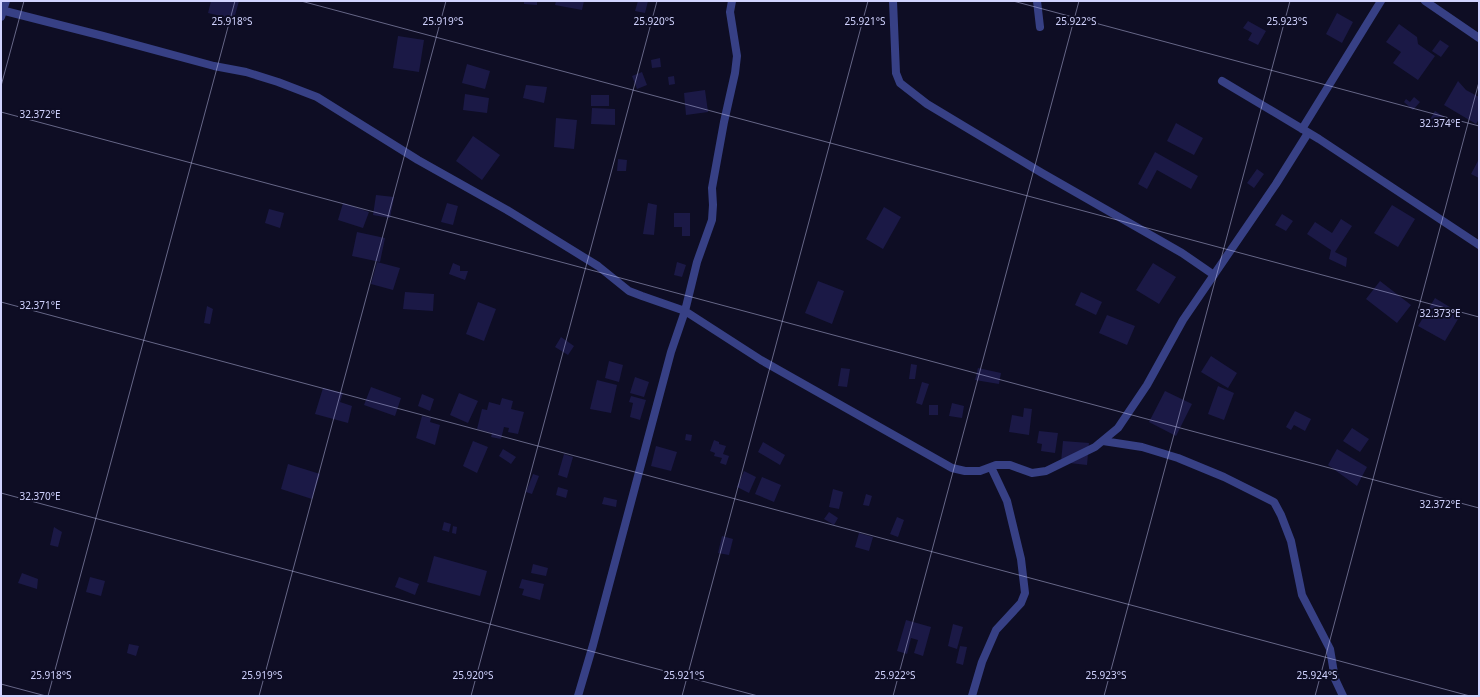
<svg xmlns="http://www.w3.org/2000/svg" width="1480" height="697" font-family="'Noto Sans',sans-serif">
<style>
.building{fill:#1b1946}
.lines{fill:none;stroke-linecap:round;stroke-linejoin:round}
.street{stroke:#374085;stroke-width:8}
.ticks{fill:none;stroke:#d1d3ff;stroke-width:1;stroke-opacity:0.45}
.ticks-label{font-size:10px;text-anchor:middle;fill:#d1d3ff;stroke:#0e0d24;stroke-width:4;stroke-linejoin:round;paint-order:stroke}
</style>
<rect width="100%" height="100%" fill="#0e0d24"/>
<path class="building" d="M211 1H239L234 19 208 13Z
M524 1H537V5L524 4Z
M556 1H584L582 10 555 5Z
M638 1H648L645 13 635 11Z
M1337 13 1353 22 1342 43 1326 34Z
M1248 21 1266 31 1258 45 1248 40 1252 33 1243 28Z
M1399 24 1417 37 1418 44 1435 56 1418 80 1393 63 1401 52 1386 42Z
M398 36 424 40 419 72 393 68Z
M1440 40 1449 46 1441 57 1432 51Z
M660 58 661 67 652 68 651 60Z
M467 64 490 71 485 89 462 83Z
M642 72 647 85 637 89 632 76Z
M674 76 675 84 669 85 668 77Z
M1458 81 1466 90 1479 97V119L1476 124 1444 105Z
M526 85 547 87 544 103 523 98Z
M705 90 708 112 686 115 684 93Z
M465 94 489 98 487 113 463 110Z
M591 95H609V106H591Z
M1414 97 1420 102 1413 110 1404 102 1406 99 1410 102Z
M592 108 615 109V125L591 124Z
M1435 111 1447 119 1440 128 1429 121Z
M556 118 577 120 574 149 554 147Z
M1176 123 1203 138 1194 155 1167 141Z
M473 136 500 155 482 180 456 161Z
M1155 152 1198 176 1191 189 1157 170 1147 189 1138 184Z
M618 159 627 160 626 171H617Z
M1479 159V178L1471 174Z
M1257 169 1264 174 1254 188 1247 183Z
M376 195 394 197 390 218 373 215Z
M343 203 369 212 363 228 338 220Z
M447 203 458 206 453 225 441 222Z
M648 203 657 205 654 235 643 234Z
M1392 205 1415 219 1398 247 1374 233Z
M884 207 901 217 883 249 866 239Z
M269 209 284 213 280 228 265 223Z
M674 213H690V236H682V227H674Z
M1282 214 1293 221 1286 231 1275 225Z
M1341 219 1352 226 1335 252 1347 258 1346 267 1329 259 1331 250 1307 234 1315 222 1332 233Z
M357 232 385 238 380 262 352 256Z
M377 262 400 268 393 290 371 284Z
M677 262 686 265 682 277 674 275Z
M453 263 460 266V271H468L465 280 449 274Z
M1153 263 1176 277 1159 304 1136 290Z
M818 281 844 291 832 324 805 313Z
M1380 281 1411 305 1397 323 1366 299Z
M405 292 434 294 433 311 403 309Z
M1081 292 1102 302 1096 315 1075 305Z
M1435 298 1461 314 1445 341 1418 326Z
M478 302 496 309 484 341 466 334Z
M207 306 213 309 210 324 204 323Z
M1107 315 1135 326 1127 345 1099 333Z
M561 337 574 346 568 355 555 347Z
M1211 356 1237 373 1228 388 1201 372Z
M609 361 623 365 619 382 605 378Z
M911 364 917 365 915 379H909Z
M841 368 850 369 847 387 838 386Z
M978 368 1001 373 999 384 975 380Z
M635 377 649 382 644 397 630 393Z
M597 380 617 385 611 413 590 409Z
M922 382 929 384 922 405 916 403Z
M1218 386 1234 393 1224 420 1208 414Z
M371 387 401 398 395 416 364 405Z
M323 388 343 393 340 402 352 406 348 423 315 414Z
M1165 391 1192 404 1176 436 1149 422Z
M459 393 478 401 468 423 450 415Z
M422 394 434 399 430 411 418 406Z
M631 396 646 400 640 420 630 417 633 403 629 402Z
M502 398 513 401 511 409 524 412 518 434 508 432 509 428 504 427 501 439 491 437 492 433 477 429 482 409 487 410 489 402 500 405Z
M952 403 964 406 962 418 949 416Z
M929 405H938V415H929Z
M1024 408 1032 409 1029 435 1009 432 1012 415 1023 417Z
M1295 411 1311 419 1305 431 1294 425 1291 430 1286 427Z
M422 416 431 418 430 422 440 425 435 445 416 438Z
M1352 428 1369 439 1360 452 1343 441Z
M1039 431 1058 433 1055 453 1041 451 1042 444 1037 443Z
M686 434 692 435 691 441 685 440Z
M714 440 719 442V444L726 446 723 454 729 456 726 465 720 463 722 458 714 456 715 453 710 451Z
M473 441 488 447 477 473 463 466Z
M1063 441 1089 443 1087 465 1061 462Z
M763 442 785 455 780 465 758 452Z
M656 446 677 452 671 471 651 466Z
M503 449 516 457 511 464 499 456Z
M1337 449 1367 467 1357 486 1328 465Z
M564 454 573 457 567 478 558 475Z
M288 464 320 474 312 499 281 489Z
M744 471 756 477 749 493 737 487Z
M533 474 539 476 532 494 526 492Z
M762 477 781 485 774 502 755 494Z
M558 487 568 490 566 498 556 495Z
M833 489 843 492 839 509 829 507Z
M866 494 872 496 869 506 863 505Z
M604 497 617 500 616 507 602 504Z
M829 512 838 518 834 525 824 519Z
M897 517 904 520 898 537 890 534Z
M444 522 451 524 449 532 442 530Z
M453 526 457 527 456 534 452 533Z
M54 527 62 532 58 547 50 545Z
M859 533 873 537 869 551 855 547Z
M722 536 733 539 729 555 718 553Z
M434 556 487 571 480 596 427 582Z
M533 564 548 568 546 576 531 573Z
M22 573 38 579 37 589 18 583Z
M90 577 105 581 101 596 86 592Z
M399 577 419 584 415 595 395 587Z
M522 579 544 584 540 600 522 595 524 589 519 588Z
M906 620 931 627 923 656 914 653 918 640 911 638 907 654 897 651Z
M953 624 963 627 957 649 948 646Z
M129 644 139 646 136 656 127 653Z
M960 646 967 647 963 665 956 663Z"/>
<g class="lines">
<path class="street" d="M893 1 896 73 900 83 927 104 1042 173 1182 253 1214 275
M1037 1 1040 27
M1425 1 1479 38
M1 10 103 36 214 66 246 72 278 82 317 97 418 160 507 210 598 266 629 291 642 296 685 311 761 360 952 468 965 471H980L996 465H1010L1032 473 1046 471 1095 447 1118 428 1147 385 1183 320 1276 184 1308 133
M1 17 6 1
M1222 81 1319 139 1479 245
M1302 129 1381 1
M1103 441 1142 447 1178 458 1224 477 1274 502 1281 515 1291 541 1302 595 1330 649 1335 679 1343 696
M578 696 593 645 671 352 685 311 697 262 712 220 713 205 712 188 724 122 735 73 737 56 730 12 732 1
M972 696 982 662 996 630 1021 603 1025 593 1021 559 1007 501 991 467"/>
</g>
<path class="ticks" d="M301 1 1479 317M1013 1 1479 126M1 86 24 1M1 112 1479 508M1 302 1470 696M1 493 758 696M1 684 46 696M48 696 235 1M259 696 446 1M471 696 657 1M682 696 868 1M893 696 1079 1M1104 696 1290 1M1315 696 1479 82"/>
<g class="ticks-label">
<text x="443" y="25">25.919°S</text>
<text x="654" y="25">25.920°S</text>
<text x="865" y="25">25.921°S</text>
<text x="1076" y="25">25.922°S</text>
<text x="232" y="25">25.918°S</text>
<text x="1287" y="25">25.923°S</text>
<text x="40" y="118">32.372°E</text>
<text x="1440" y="127">32.374°E</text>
<text x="40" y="309">32.371°E</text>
<text x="1440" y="317">32.373°E</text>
<text x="40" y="500">32.370°E</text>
<text x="1440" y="508">32.372°E</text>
<text x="51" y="679">25.918°S</text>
<text x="262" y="679">25.919°S</text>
<text x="473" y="679">25.920°S</text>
<text x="684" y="679">25.921°S</text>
<text x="895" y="679">25.922°S</text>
<text x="1106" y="679">25.923°S</text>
<text x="1317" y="679">25.924°S</text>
</g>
<rect width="1480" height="697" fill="none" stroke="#d1d3ff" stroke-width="4"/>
</svg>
